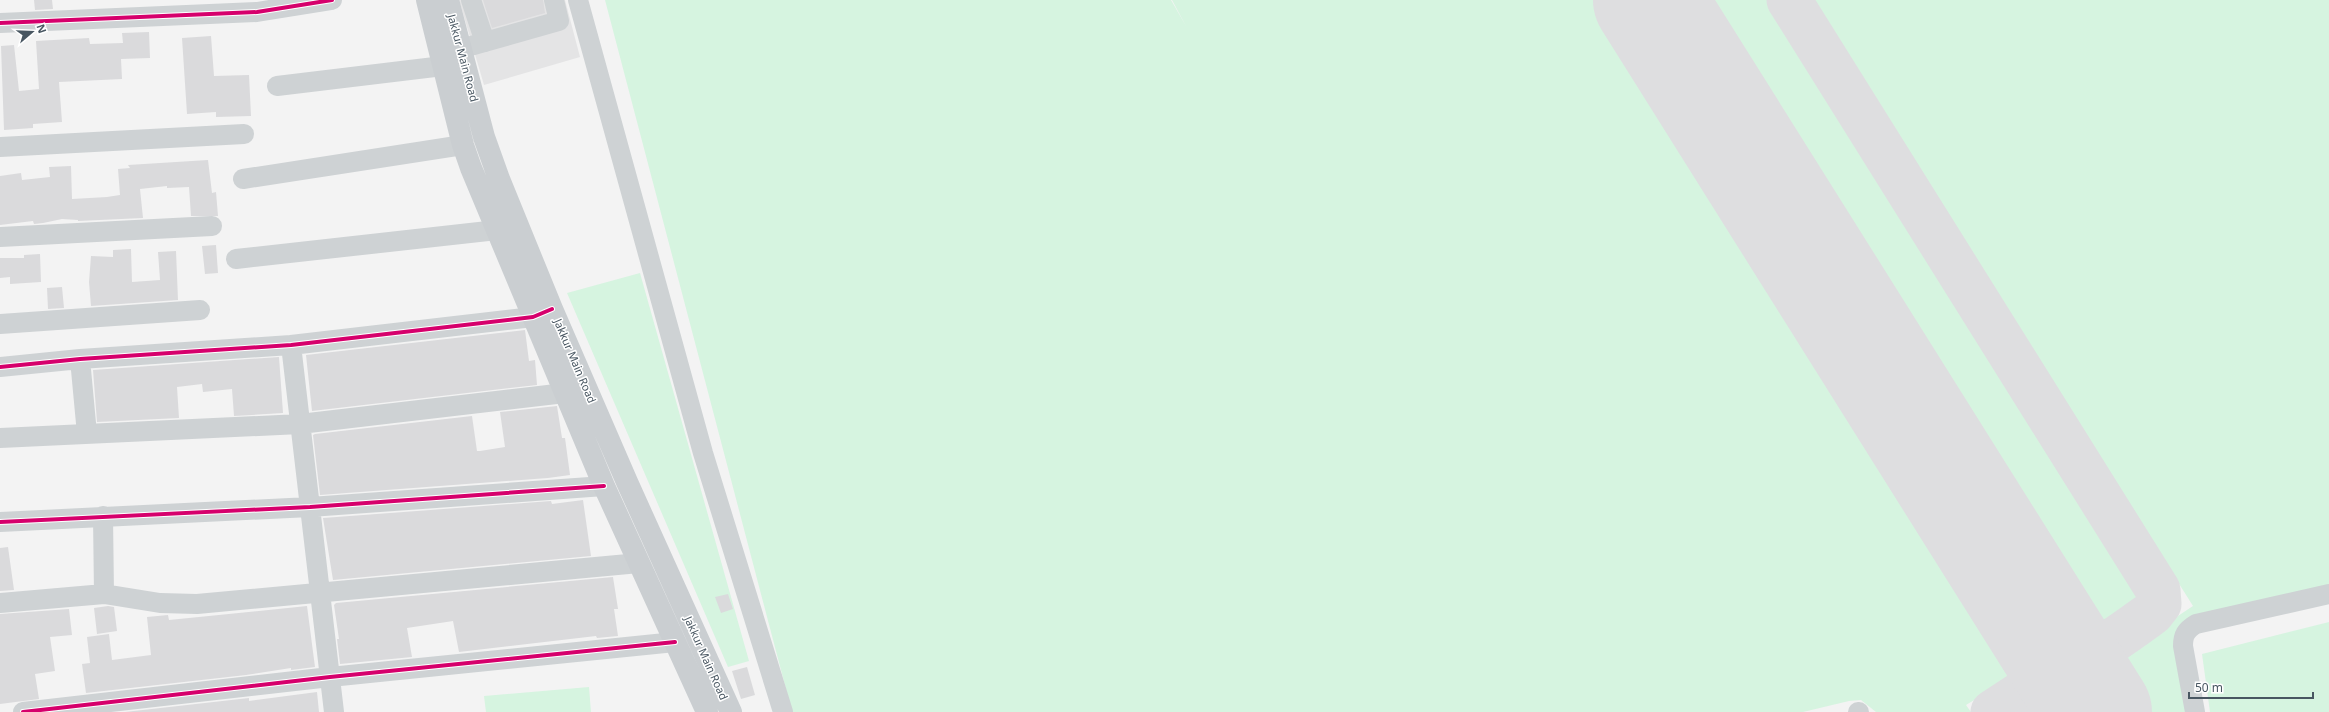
<svg xmlns="http://www.w3.org/2000/svg" width="2329" height="712" font-family="'Noto Sans',sans-serif">
<style>
.education{fill:#e4e4e5}
.green{fill:#d6f4e0}
.lines{fill:none;stroke-linecap:round;stroke-linejoin:round}
.taxiway{stroke:#dedee0;stroke-width:45}
.runway{stroke:#dedee0;stroke-width:112}
.building{fill:#dadadc}
.minor{stroke:#ced2d4;stroke-width:20}
.major{stroke:#caced1;stroke-width:22}
.cycleway-casing{stroke:#fff;stroke-width:6}
.cycleway{stroke:#d6006c;stroke-width:4}
.labels{text-anchor:middle;stroke-width:3;stroke-linejoin:round;paint-order:stroke}
.street-label{font-size:11px;fill:#485661;stroke:#fff}
</style>
<rect width="100%" height="100%" fill="#f3f3f3"/>
<path class="education" d="M459 0H565L580 57 484 85Z"/>
<path class="green" d="M605 0H1171L1186 26 1172 0H1619L2032 656V665L1966 705 1971 712H1876L1861 700 1849 701 1803 712H792Z
M1682 0H1767L2135 582 2139 593 2135 602 2090 629 2082 630 2075 627Z
M1813 0H2329V589L2188 621 2192 712H2126L2129 710C2116 691 2106 675 2122 653L2193 606Z
M640 273 749 661 728 667 567 293Z
M2329 622V712H2210L2202 654Z
M589 687 591 712H486L484 696Z
M2053 695 2060 699 2069 712H2026Z"/>
<g class="lines">
<path class="taxiway" d="M1789 0 2158 590 2159 604 2152 613C2138 623 2089 660 2075 659 2068 658 2062 654 2056 649
M1993 712 2057 670 2060 664 2056 649"/>
<path class="runway" d="M1649 0 2096 712"/>
</g>
<path class="building" d="M34 0H52L53 9 35 10Z
M483 0H543L545 13 492 28Z
M149 32 150 58 121 59 122 79 59 82 62 122 33 124V128L4 130 1 46 14 45 19 91 39 89 36 41 89 38 90 44 123 43 122 33Z
M211 36 214 76 249 75 251 116 216 117V112L187 114 182 38Z
M208 160 212 193 216 192 218 216H191L189 187 167 188V186L140 189 143 218 78 221V220L62 219 43 223 34 224 33 221 0 225V176L21 173 22 180 50 177 49 167 71 166 72 199 107 197 120 195 118 169 130 168 128 165Z
M216 245 218 273 205 274 202 246Z
M131 249 132 282 160 280 158 252 176 251 178 300 91 306 89 282 91 256 113 257V250Z
M40 254 41 282 10 284V277L0 278V258H24V255Z
M62 287 64 308 48 309 47 288Z
M525 330 529 361 535 360 537 385 312 411 306 355Z
M279 357 283 413 234 416 232 389 203 392 202 384 177 387 179 418 97 422 93 370Z
M557 406 562 438H565L570 475 548 478 320 495 313 435 315 434 472 416 477 451H480L505 447 500 412Z
M583 500 591 556 333 580 323 518 551 501 552 504Z
M8 547 14 590 0 591V548Z
M613 577 618 609H614L618 636 597 638 596 636 459 652 453 621 407 628 412 657 340 664 337 639H339L334 605 336 603Z
M728 594 733 609 721 613 715 597Z
M108 606 114 607 117 631 97 634 94 608Z
M307 606 315 667 291 670V668L246 675 86 693 82 664 90 663 87 637 109 634 112 660 151 655 147 617 168 615 169 620Z
M69 609 72 635 50 637 55 671 35 674 39 699 0 704V614Z
M747 667 755 695 741 699 732 671Z
M317 692 319 712H125L249 698V701Z"/>
<g class="lines">
<path class="minor" d="M471 0 485 42
M578 0 703 453 783 712
M0 23 257 12 332 0
M460 49 559 21 554 0
M277 86 443 66
M0 147 244 134
M243 179 463 145
M0 237 212 226
M236 259 497 230
M0 324 200 310
M291 345 334 712
M80 359 87 434
M0 367 80 359 291 345 533 317 548 310
M0 438 300 424 565 393
M103 516 104 594
M0 522 310 507 604 486
M0 603 104 594 160 603 197 604 639 563
M23 712 330 677 675 642
M1858 712H1859
M2195 712 2183 646C2183 635 2186 630 2196 624L2329 594"/>
<path class="major" d="M427 0 463 145 471 168 604 486 707 712
M448 0 484 137 499 179 552 309 627 482 731 712"/>
<g class="cycleway-casing">
<path id="cycleway" d="M0 23 257 12 332 0
M0 367 80 359 291 345 533 317 552 309
M0 522 310 507 604 486
M23 712 330 677 675 642"/>
</g>
<use href="#cycleway" class="cycleway"/>
</g>
<g class="labels">
<g class="street-label">
<text transform="translate(463 58) rotate(75)" y="4">Jakkur Main Road</text>
<text transform="translate(575 361) rotate(67)" y="4">Jakkur Main Road</text>
<text transform="translate(706 658) rotate(66)" y="4">Jakkur Main Road</text>
</g>
</g>
<g transform="translate(32 32) rotate(71)" stroke="#ffffff" stroke-width="3" paint-order="stroke">
<path d="M0-3L7 15L0 10L-7 15Z" fill="#485661"/>
<text y="-6" font-size="11" font-weight="bold" text-anchor="middle" fill="#485661">N</text>
</g>
<path d="M2189 692v6h124v-6" fill="none" stroke="#485661" stroke-width="2"/>
<text x="2195" y="692" font-size="12" fill="#485661" stroke="#ffffff" stroke-width="3" paint-order="stroke">50 m</text>
</svg>
